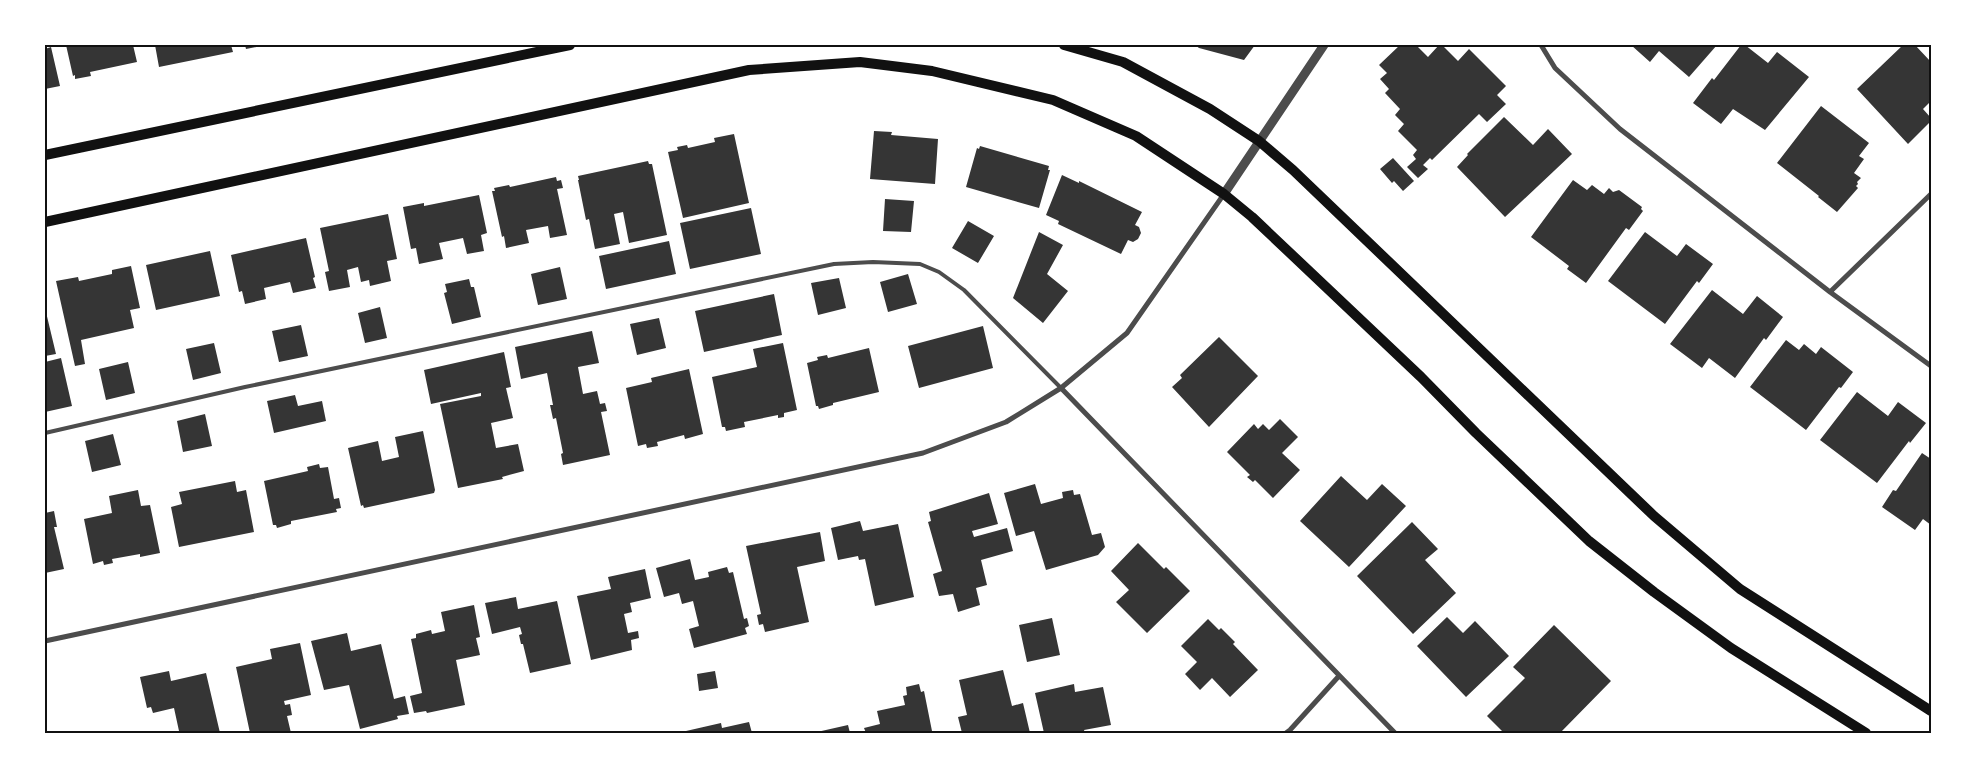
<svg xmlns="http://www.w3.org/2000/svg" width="1976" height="778" font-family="'PT Serif',serif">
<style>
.building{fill:#353535}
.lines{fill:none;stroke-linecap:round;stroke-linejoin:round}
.service{stroke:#4c4c4c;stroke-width:4}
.minor{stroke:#4c4c4c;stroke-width:5}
.tertiary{stroke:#4c4c4c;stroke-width:9}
.secondary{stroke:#111;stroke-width:10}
.neatline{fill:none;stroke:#111;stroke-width:2}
</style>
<rect width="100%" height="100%" fill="#fff"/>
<path class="building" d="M66 45H133L137 62 90 72 91 76 75 79V75L73 76Z
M155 45H231L233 52 159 67Z
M245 45H261V46L246 49Z
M1195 45H1255L1244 60 1199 48Z
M1400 45H1416L1428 57 1439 45H1442L1458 61 1469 49 1506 86 1497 95 1506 104 1487 122 1479 114 1432 160 1430 158 1423 165 1428 169 1418 178 1407 167 1416 159 1413 155 1417 150 1398 131 1404 124 1395 115 1400 109 1385 93 1389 89 1380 79 1387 73 1379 65Z
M1631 45H1717L1689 77 1659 51 1650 62Z
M1741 45H1745L1768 63 1777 52 1809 77 1765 130 1733 109 1721 124 1693 103 1712 78 1714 80Z
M1903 45H1915L1931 62V101L1923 109 1931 118V121L1908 144 1857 89Z
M51 47 60 86 45 89V49Z
M1821 106 1869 143 1859 156 1864 159 1854 173 1861 178 1857 182 1858 184 1856 186 1858 188 1837 212 1818 197 1819 196 1777 163Z
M1504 117 1533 145 1548 129 1572 154 1505 217 1457 167 1468 155 1467 154Z
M874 131 892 132 891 135 938 139 935 184 870 179Z
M734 134 749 203 683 218 668 152 678 150 677 147 687 145 688 148 715 142 714 138Z
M980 146 1049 166 1048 170H1050L1039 208 966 187 977 148 979 149Z
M1393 158 1414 181 1403 191 1394 181 1392 183 1380 169Z
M648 161 649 164H652L667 235 629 243 623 212 614 214 620 244 595 249 589 219 586 220 578 180H579L578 176Z
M1062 175 1079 183V181L1142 212 1135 225 1139 227 1141 233 1138 239 1133 242 1128 240 1121 254 1058 224 1059 221 1046 215Z
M556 177 557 181 561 180 563 188 557 189 567 235 550 238 548 226 526 230 529 243 506 248 504 236 502 237 492 191H495L494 188 509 185 510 187Z
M1573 180 1587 190 1592 185 1604 194 1609 188 1613 192 1619 190 1642 207 1641 209 1643 211 1629 230 1626 228 1586 283 1567 269 1569 266 1531 237Z
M479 195 487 233 481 235 484 251 467 254 463 238 439 243 443 259 419 264 416 248 411 249 403 207 424 203V206Z
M885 199 914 201 911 232 883 231Z
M751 208 761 254 690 269 680 223Z
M388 214 397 259 387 261 391 281 370 286 369 280 361 282 358 267 347 270 350 287 329 291 325 272 329 271 320 228Z
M968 221 994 236 978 263 952 248Z
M1039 232 1063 245 1047 274 1068 291 1043 323 1013 298Z
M1645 232 1677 256 1686 244 1713 264 1699 283 1697 281 1665 324 1608 281Z
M306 238 315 277 313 278 316 288 293 293 290 282 264 288 266 299 245 304 242 291 239 292 231 255Z
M669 241 676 274 606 289 599 256Z
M210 251 220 296 156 310 146 265Z
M131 266 140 308 130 310 134 328 81 340 85 364 75 366 56 281 78 277 79 281 112 274V270Z
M560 267 567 299 538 305 531 274Z
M908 274 917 304 888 312 880 282Z
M839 278 846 308 818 315 811 283Z
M469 279 471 287H474L481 317 452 324 444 293 447 292 445 284Z
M1712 290 1743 314 1757 296 1783 317 1766 340 1764 338 1735 378 1709 358 1702 368 1670 344Z
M774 294 782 335 704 352 695 311Z
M380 307 387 338 365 343 358 313Z
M45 308 56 354 45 356Z
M659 318 666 348 637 355 630 324Z
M301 325 308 356 279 362 272 331Z
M983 326 993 368 919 388 908 346Z
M592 331 599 363 578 367 583 394 597 391 600 404 605 403 607 411 601 412 610 455 563 465 561 454 563 453 556 418 553 419 550 405H553L547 373 521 379 515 347Z
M1219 337 1258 376 1209 427 1172 387 1182 378 1180 375Z
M1786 340 1799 350 1804 344 1816 354 1821 347 1853 372 1841 388 1839 387 1806 430 1750 387Z
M214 343 221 373 193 380 186 349Z
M783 343 797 410 784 413V417L778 418V415L744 422 745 427 726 431 725 427H722L712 377 757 367 753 349Z
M869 348 879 392 833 403V405L819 409 818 406H816L807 363 818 360 817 357 827 355 828 358Z
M504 352 511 387 506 388 513 418 491 423 496 448 518 444 524 471 502 477 503 479 458 488 440 404 481 396V393L431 404 424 370Z
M61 358 72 406 45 412V362Z
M128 362 135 393 106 400 99 369Z
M689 369 703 434 685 439 684 435 657 442 658 446 647 448 646 444 638 446 626 388 652 382 651 378Z
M1857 392 1888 416 1898 402 1926 423 1910 443 1909 441 1877 483 1820 440Z
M295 395 298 406 322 401 326 421 274 433 267 401Z
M205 414 212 446 183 452 177 421Z
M1280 419 1298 437 1282 453 1300 470 1273 498 1255 480 1253 482 1247 477 1250 475 1227 452 1254 424 1258 429 1263 424 1269 430Z
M423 431 435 490 434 493 364 508 363 505 361 506 348 448 378 441 382 461 399 457 395 437Z
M113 434 121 465 92 472 85 441Z
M1922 453 1931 459V525L1923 519 1915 530 1882 507 1893 490 1896 491Z
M319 464 320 468 328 467 334 499 339 498 341 508 336 509 337 512 291 521V524L277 528 276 525H273L264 481 308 471 307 467Z
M1341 476 1367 500 1382 484 1406 506 1349 567 1300 521Z
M235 481 237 492 246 490 254 532 179 547 171 507 182 504 179 492Z
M1035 484 1041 504 1063 498 1062 492 1073 490 1074 495 1080 494 1092 535 1101 533 1105 547 1098 555 1046 570 1034 531 1016 536 1004 493Z
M138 490 141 506 150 505 160 553 140 557V554L112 559 113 563 104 565 103 561 93 564 84 519 112 513 109 496Z
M989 493 998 524 972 531 974 537 1007 528 1013 551 981 560 987 585 976 588 980 605 958 612 953 594 939 596 933 574 942 571 928 522 931 521 929 512Z
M54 511 57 527H54L64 569 45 573V513Z
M860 521 863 531 898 524 914 597 875 606 865 559 859 560 858 556 838 560 831 528Z
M1412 522 1438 549 1425 560 1456 593 1413 634 1357 576Z
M820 532 825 561 797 567 809 622 765 632 763 624 759 625 757 615 761 614 746 546Z
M1138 543 1164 569 1166 567 1190 591 1147 633 1116 602 1129 590 1111 571Z
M690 559 695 580 709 577 708 572 727 567 729 573 733 572 744 619 747 618 749 626 745 628 747 634 694 648 689 629 699 626 693 601 682 604 679 593 664 597 656 568Z
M645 569 651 598 630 603 632 612 624 614 628 633 638 631 639 638 631 640 632 650 591 660 577 596 611 589 608 577Z
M516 597 518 609 557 601 571 664 530 673 523 644H521L519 635 522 634 520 627 492 634 485 603Z
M474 605 480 637 476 638 480 655 456 660 465 705 427 713 426 711 414 713 410 696 422 693 411 639 416 638V634L431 630 432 634 445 631 441 612Z
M1447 617 1463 633 1475 621 1509 656 1466 697 1417 646Z
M1052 618 1060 655 1027 662 1019 625Z
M1208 619 1219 630 1221 628 1235 642 1233 644 1258 670 1230 697 1212 678 1200 690 1185 674 1197 662 1181 646Z
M1554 625 1611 681 1560 733H1548L1546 731 1543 733H1504L1487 716 1525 678 1513 667Z
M347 633 351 651 381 644 394 699 405 696 409 714 397 716 398 719 360 729 349 685 324 690 311 641Z
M300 643 311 695 284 701 285 705 290 704 292 715 287 716 291 733H250L236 667 272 659 270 649Z
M1003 670 1012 706 1023 703 1030 733H962L958 717 967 715 959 680Z
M169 671 171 681 206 673 220 733H174L179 731 174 708 153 713 151 707 147 708 140 677Z
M715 671 718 688 699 691 697 674Z
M919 684 921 692 924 691 932 731 931 733H866L864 728 880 724 877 711 905 705 903 696 907 695 906 687Z
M1074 684 1075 692 1103 687 1111 725 1084 730 1085 733H1044L1035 693Z
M749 722 752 733H686V731L721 723 722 728Z
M848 725 850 733H817V732Z"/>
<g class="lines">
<path class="service" d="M45 433 245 387 834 264 873 262 920 264 939 272 964 290 1061 388"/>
<path class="minor" d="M1541 45 1555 68 1620 129 1830 292 1931 366
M1830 292 1931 194
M1061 388 1395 733
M45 641 923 453 1006 422 1061 388 1127 333 1224 194
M1286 733 1290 730 1339 676"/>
<path class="tertiary" d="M1224 194 1324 45"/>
<path class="secondary" d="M1064 45 1123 62 1210 109 1259 141 1293 170 1654 516 1740 589 1931 711
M45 155 570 45
M45 222 749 70 860 62 932 71 1053 100 1136 136 1224 194 1252 217 1421 377 1476 433 1589 541 1654 592 1731 648 1866 733"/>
</g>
<rect width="1976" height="778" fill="none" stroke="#ffffff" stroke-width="92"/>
<rect x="46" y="46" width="1884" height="686" class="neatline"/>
</svg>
